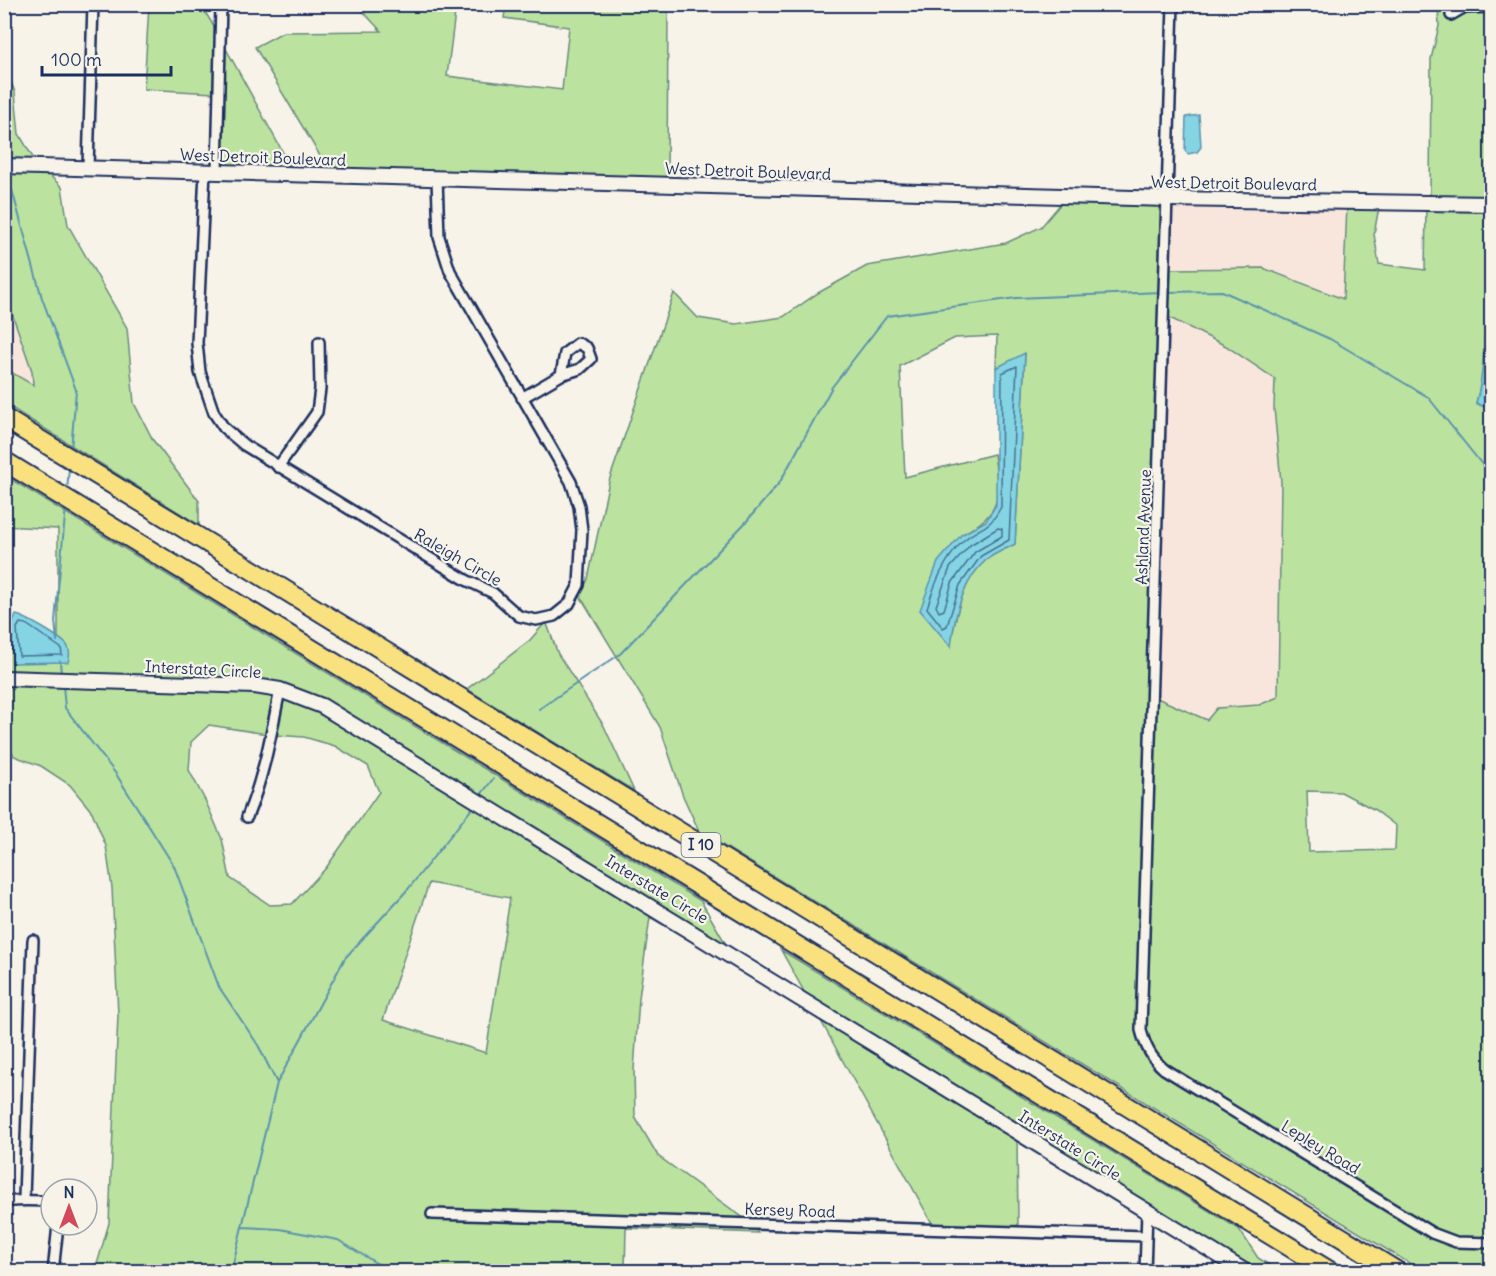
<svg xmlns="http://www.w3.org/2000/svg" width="1496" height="1276" font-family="Delius,sans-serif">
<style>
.built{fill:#f8e6dd}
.green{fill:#bbe39f;stroke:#6b897e;stroke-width:1.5;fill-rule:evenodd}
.water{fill:#85d4e3;stroke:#5b92ae;stroke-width:1.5}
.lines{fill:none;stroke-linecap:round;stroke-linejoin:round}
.shore{stroke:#457193;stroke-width:1.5}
.stream{stroke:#5b92ae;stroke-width:2}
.street-casing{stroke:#1b2f5e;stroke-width:14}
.secondary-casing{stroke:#1b2f5e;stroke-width:18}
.highway-casing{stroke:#1b2f5e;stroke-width:22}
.street{stroke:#f7f3e8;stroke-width:9}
.secondary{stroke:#f7f3e8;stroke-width:14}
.highway{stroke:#fae180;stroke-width:18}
.labels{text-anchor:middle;stroke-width:4.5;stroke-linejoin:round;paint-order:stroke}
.shield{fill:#f7f3e8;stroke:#5d6a87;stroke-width:1.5}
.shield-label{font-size:15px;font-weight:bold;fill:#1b2f5e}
.street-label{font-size:16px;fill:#1b2f5e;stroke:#f7f3e8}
</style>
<rect width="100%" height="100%" fill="#f7f3e8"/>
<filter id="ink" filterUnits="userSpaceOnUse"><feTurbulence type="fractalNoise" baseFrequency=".0167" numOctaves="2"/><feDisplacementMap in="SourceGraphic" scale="12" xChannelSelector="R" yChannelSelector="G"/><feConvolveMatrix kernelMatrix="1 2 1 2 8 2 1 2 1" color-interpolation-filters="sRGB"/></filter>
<g filter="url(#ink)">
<path class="built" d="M1172 204 1347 206 1344 300 1295 279 1169 269Z
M4 293 32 371 33 386 5 368Z
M1168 317 1226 346 1275 379 1274 408 1281 482 1278 697 1259 705 1217 708 1208 720 1157 698Z"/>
<path class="green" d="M149 5H201L216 30 214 93 144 89Z
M357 5H456L447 76 562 90 569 27 504 18 506 5H668L667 180 335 170 323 161 255 47 283 32 381 31Z
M1438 5H1491V199L1430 198 1431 59 1439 26Z
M224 45 292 169 221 167Z
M4 65 15 92 19 134 35 161H5Z
M5 171H45L62 187 68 225 127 328 134 403 153 440 199 501V525L5 404 4 368 33 385 32 371 5 293Z
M1063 201 1163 204 1137 1029 1145 1056 1162 1074 1431 1238 1455 1247 1491 1248V1271H1422L699 831 683 796 660 727 580 596 588 579 609 481 674 293 698 318 736 324 783 317 818 293 867 266 1006 243 1041 227ZM997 336 996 368 1025 354 1015 544C1006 549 994 553 986 560 961 581 956 617 950 647L961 535C1003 512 1000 500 994 454L905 477 900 366 955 338Z
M1347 206 1379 207 1374 234 1379 264 1425 270 1426 208 1491 209V306L1485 326 1483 374 1476 403 1492 410 1491 1238 1456 1237 1434 1229 1166 1065 1153 1050 1146 1029 1159 607 1157 698 1207 720 1217 708 1259 705 1278 697 1281 482 1274 408 1275 379 1226 346 1168 317 1169 269 1263 268 1343 299ZM1307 791 1341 792 1375 810 1396 826 1395 850 1309 852Z
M4 475 701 901 727 946 310 695 5 673V603H8L13 663 66 644 58 639V529L5 526Z
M544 624H547L558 654 604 726 634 791 467 689 530 640Z
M4 683 255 691 274 695 267 734 209 725 191 742 189 770 206 802 222 839 230 878 270 905 292 904 326 868 379 792 368 766 335 746 304 737 275 735 283 697 307 704 740 969 650 917 639 998 634 1070 635 1117 658 1156 745 1219 428 1209V1218L755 1229 758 1233 626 1228 625 1271H90L98 1261 109 1223 118 1015 112 888 106 846 92 812 70 785 41 766 14 756 5 736ZM429 883 510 898 486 1053 383 1020Z
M781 950 1239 1229 1258 1258 1279 1271H1256L806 995Z
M816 1012 1017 1137 1018 1225 1008 1227 933 1225Z"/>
<path class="water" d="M1199 115 1201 147 1197 152 1188 154 1185 151 1186 117Z
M1491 306V410L1476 403C1486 371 1481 338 1491 306Z
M1025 353 1015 544C1006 549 993 554 986 560 962 581 954 618 951 647L920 610 938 562 961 535 986 521 996 505V368Z
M16 615C26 617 58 636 66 644 70 649 70 656 68 662L12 663 11 627Z"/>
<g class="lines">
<path class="shore" d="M1492 325 1489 375 1484 397 1492 403
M1017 366 1009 540 981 556 960 585 947 626 943 628 927 608C935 583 944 560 963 541 980 525 987 533 1001 507L1002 373Z
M998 528 1002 529V536L975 552 952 583 944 610 939 612 936 606 950 568 970 545Z
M20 623 26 624 61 648 62 655 19 656 17 628Z"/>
<path class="stream" d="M12 190 42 298 76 390 71 450
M1168 292 1222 291 1330 339 1428 397 1492 477
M67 492 69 467
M57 641 55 621 66 506
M60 661 61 674
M63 685 65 708 116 774 174 866 219 987 258 1045 277 1083
M539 709 620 654 746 522 780 482 832 387 887 316 1016 298 1162 292
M480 796 493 779
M242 1227 280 1229 338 1240 391 1272
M231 1272 277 1083 345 958 409 888 474 806"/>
<g class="street-casing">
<path id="street" d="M1173 4 1141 1030C1145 1046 1151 1058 1164 1069L1432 1233 1456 1242 1492 1243
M1451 15 1463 8 1492 7
M88 167 93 4
M205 171 197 343 200 372 214 413 224 428 244 445 466 580 493 593 519 616 536 620 554 616 569 604 579 585 582 530 579 506 571 482 450 271 439 237 437 178
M217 172 221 4
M578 343 587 348 591 359 580 369 561 375 565 353Z
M522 398 561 375
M278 467 317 412 320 389 319 342
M247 817C264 776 271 734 280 690
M24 1198 33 940
M4 1201C20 1201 32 1199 48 1202L51 1207
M432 1214 1146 1236
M53 1272 58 1225
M1145 1272 1147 1211"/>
</g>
<g class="secondary-casing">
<path id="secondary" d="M4 166 1168 199 1492 204
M4 678 255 686 280 690 322 706 1246 1272"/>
</g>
<g class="highway-casing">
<path id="highway" d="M4 418 1398 1272
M4 461 1331 1272"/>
</g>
<use href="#street" class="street"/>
<use href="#secondary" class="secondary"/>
<use href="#highway" class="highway"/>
</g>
</g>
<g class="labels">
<rect class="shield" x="681.5" y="833" width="39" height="24" rx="4.5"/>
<g class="shield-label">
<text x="701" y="850">I 10</text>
</g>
<g class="street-label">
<text transform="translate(263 157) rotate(2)" y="6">West Detroit Boulevard</text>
<text transform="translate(748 171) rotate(2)" y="6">West Detroit Boulevard</text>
<text transform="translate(1234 183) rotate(1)" y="6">West Detroit Boulevard</text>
<text transform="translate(1143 527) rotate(-88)" y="6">Ashland Avenue</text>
<text transform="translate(458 557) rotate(30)" y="6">Raleigh Circle</text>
<text transform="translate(203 669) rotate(3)" y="6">Interstate Circle</text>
<text transform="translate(657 889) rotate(31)" y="6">Interstate Circle</text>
<text transform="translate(1070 1145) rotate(32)" y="6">Interstate Circle</text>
<text transform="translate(1321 1147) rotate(31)" y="6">Lepley Road</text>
<text transform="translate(790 1210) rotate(2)" y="6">Kersey Road</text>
</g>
</g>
<rect width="1496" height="1276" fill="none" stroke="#f7f3e8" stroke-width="24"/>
<rect x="12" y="12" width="1472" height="1252" fill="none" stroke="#1b2f5e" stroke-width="2" filter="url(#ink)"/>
<g transform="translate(69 1207)"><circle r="28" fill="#f7f3e8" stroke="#9fa5b1" stroke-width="1.5"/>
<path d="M0-4.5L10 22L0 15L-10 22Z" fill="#d1495b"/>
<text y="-9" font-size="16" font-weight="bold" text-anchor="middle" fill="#1b2f5e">N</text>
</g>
<path d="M42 66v9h129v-9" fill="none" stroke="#1b2f5e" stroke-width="3"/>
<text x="51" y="66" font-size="18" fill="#1b2f5e" stroke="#f7f3e8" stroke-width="4.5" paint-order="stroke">100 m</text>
</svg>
